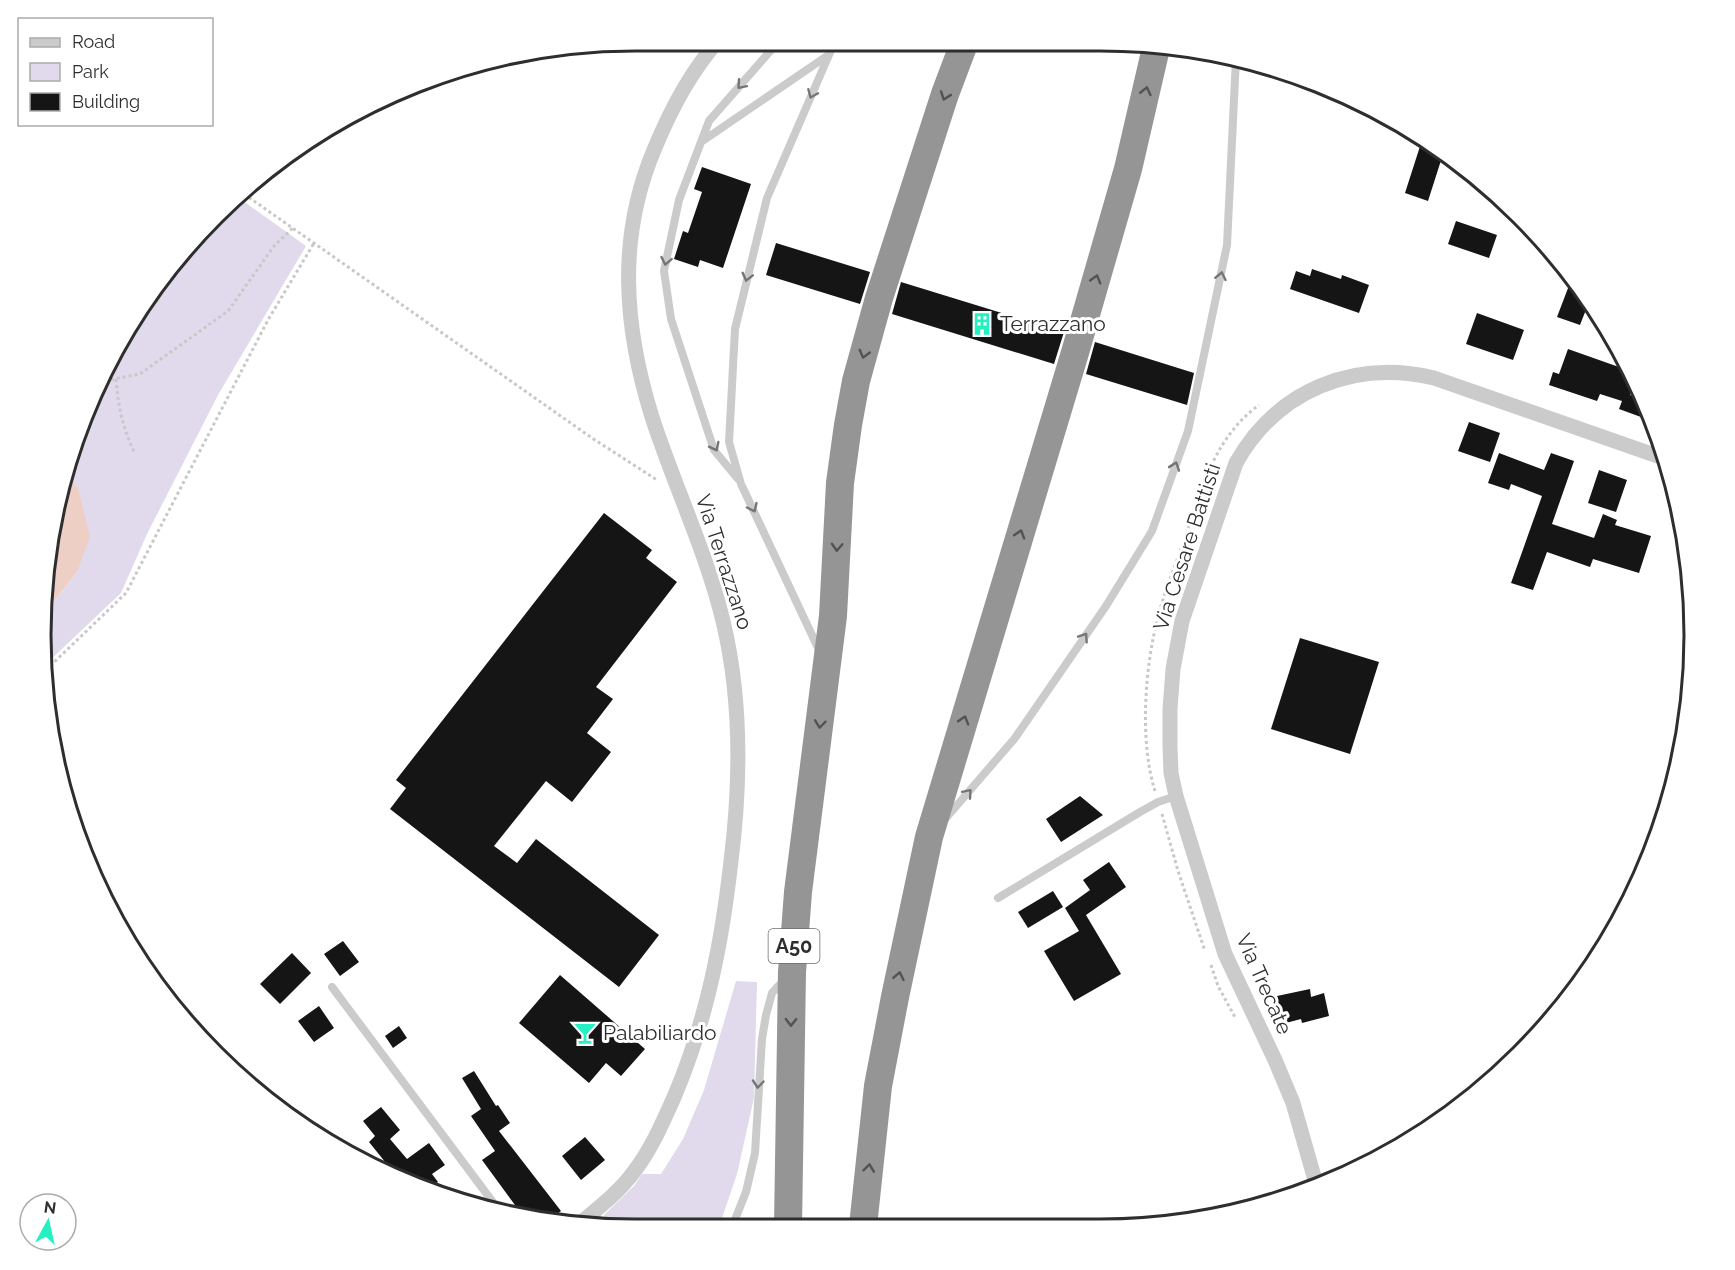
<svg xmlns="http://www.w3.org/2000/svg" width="1735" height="1270" font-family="Raleway,sans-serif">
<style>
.green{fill:#e0daec}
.water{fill:#eecfc5}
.building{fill:#151515}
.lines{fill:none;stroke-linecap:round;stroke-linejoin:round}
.path{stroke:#c8c8c8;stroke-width:3;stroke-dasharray:3 3;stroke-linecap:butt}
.service{stroke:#cbcbcb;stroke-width:8}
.minor{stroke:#cbcbcb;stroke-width:15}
.motorway{stroke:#959595;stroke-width:28}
.oneway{stroke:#757575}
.oneway2{stroke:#525252}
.labels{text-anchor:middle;stroke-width:6;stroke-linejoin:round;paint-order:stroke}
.shield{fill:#fff;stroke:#6d6d6d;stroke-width:1.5}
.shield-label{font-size:20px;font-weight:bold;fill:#2e2e2e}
.poi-label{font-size:21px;fill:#2e2e2e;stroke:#fff;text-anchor:start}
.street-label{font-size:21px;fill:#2e2e2e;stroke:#fff}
.rim{fill:none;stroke:#2e2e2e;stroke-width:3}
</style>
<rect width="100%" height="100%" fill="#fff"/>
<path class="green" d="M239 198 306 246 218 395 147 534 121 593 46 664V611L77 572 78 487 63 475 102 372 188 243Z
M736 981 757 982 754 1098 737 1174 719 1227 611 1228 604 1215 634 1186 642 1174H661L683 1139 704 1090Z"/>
<path class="water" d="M63 475 78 487 90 537 77 572 46 611V557Z"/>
<path class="building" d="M1423 137 1444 151 1428 201 1405 193Z
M702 167 751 184 723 268 700 260 698 267 674 259 683 231 688 233 702 192 694 189Z
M1456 221 1497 235 1489 258 1448 244Z
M776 243 870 272 860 304 766 275Z
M1312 269 1341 279 1342 275 1369 285 1359 313 1290 289 1296 271 1310 276Z
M1573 275 1589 302 1580 325 1557 317Z
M901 282 1064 332 1054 364 892 314Z
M1477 313 1524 330 1513 360 1466 344Z
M1095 342 1194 373 1187 405 1086 374Z
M1568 349 1633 372 1636 379 1630 395 1644 400 1652 421 1619 409 1622 401 1600 394 1597 401 1549 385 1553 372 1559 374Z
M1469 422 1500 433 1490 462 1458 451Z
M1499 453 1544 470 1551 453 1574 461 1552 524 1594 538 1603 514 1617 520 1615 525 1651 536 1639 573 1593 559 1590 567 1547 552 1533 590 1511 583 1542 496 1511 484 1509 490 1488 483Z
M1599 470 1627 480 1616 512 1588 503Z
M604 513 652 550 646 558 677 582 596 687 613 699 587 733 611 752 572 802 546 781 494 846 517 863 536 839 659 935 619 987 390 809 406 788 396 780Z
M1300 638 1379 662 1350 754 1271 729Z
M1080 796 1103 815 1061 842 1046 819Z
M1109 862 1126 887 1086 915 1121 974 1074 1001 1044 951 1079 931 1065 908 1090 890 1083 880Z
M1053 891 1063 907 1028 928 1018 912Z
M343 941 359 962 340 976 324 954Z
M292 953 311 973 280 1004 260 984Z
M560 975 645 1049 621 1076 606 1063 589 1083 519 1023Z
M1310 989 1311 997 1324 993 1329 1016 1302 1023 1301 1019 1282 1024 1277 996Z
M319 1006 334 1028 314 1042 298 1021Z
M399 1026 407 1038 393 1048 385 1036Z
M474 1071 496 1106 498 1105 510 1123 499 1131 561 1211 549 1220 523 1216 482 1160 495 1151 471 1116 481 1109 462 1078Z
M381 1107 400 1130 390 1139 407 1159 429 1143 445 1165 432 1174 438 1182 429 1188 394 1173 369 1142 375 1136 363 1121Z
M585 1137 605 1160 581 1180 562 1156Z"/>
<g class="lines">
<path class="path" d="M244 194 592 438 657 480
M99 379 108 380 140 374 228 311 274 246 293 228
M116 379C118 406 123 429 135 454
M46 670 126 593 268 320 314 243
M1155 791C1139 740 1145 664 1159 613 1166 587 1177 561 1186 535 1201 488 1216 436 1259 405
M1162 814 1178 871 1205 951
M1211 965 1218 986 1236 1019"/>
<path class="service" d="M701 142 827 56
M738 479 714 450 671 319 664 271 679 200 709 121 779 41
M819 650 741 484 729 442 735 329 767 198 835 41
M946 818 1015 738 1106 606 1152 531 1188 431 1227 245 1236 58
M998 898 1140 812 1158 802 1176 796
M332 987 501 1213
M732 1227 746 1192 755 1153 762 1039 766 1015 772 993 783 981"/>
<path class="minor" d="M1317 1187 1293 1103 1275 1060 1225 954 1176 796 1171 773 1170 747V709L1173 669 1182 621 1236 463C1277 390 1354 359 1434 378L1666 459
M578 1225C597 1209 618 1193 633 1173 651 1150 663 1122 675 1095 707 1019 722 942 731 861 741 781 742 700 723 621 706 551 674 485 652 417 624 327 617 238 654 150 670 111 690 72 718 41"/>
<path class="motorway" d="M863 1226 878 1086 895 997 929 837 1074 356 1128 169 1156 48
M788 1227 792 972 798 892 833 616 840 483 848 425 856 381 879 298 945 94 965 41"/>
</g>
<defs><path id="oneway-chevron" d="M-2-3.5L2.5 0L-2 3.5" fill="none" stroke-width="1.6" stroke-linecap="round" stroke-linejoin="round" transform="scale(1.5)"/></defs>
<g class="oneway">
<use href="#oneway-chevron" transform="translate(741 85) rotate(131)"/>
<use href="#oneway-chevron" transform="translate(812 94) rotate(113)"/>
<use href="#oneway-chevron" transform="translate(666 261) rotate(101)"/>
<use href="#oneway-chevron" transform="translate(1221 276) rotate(-78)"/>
<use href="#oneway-chevron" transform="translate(747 277) rotate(104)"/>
<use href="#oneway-chevron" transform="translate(715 447) rotate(63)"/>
<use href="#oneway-chevron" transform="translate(1175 466) rotate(-71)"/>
<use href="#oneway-chevron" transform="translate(753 508) rotate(65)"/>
<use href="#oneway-chevron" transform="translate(1084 637) rotate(-56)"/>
<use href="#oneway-chevron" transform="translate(968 793) rotate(-49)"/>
<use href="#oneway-chevron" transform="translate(758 1084) rotate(95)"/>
</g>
<g class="oneway2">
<use href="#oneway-chevron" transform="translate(1146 91) rotate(-77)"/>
<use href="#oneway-chevron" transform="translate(945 96) rotate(109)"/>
<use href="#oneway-chevron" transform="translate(1096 279) rotate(-74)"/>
<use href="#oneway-chevron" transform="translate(864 354) rotate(105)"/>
<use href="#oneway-chevron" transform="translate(1020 534) rotate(-73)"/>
<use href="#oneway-chevron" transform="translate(837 547) rotate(93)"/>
<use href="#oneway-chevron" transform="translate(964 720) rotate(-73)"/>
<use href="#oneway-chevron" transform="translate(820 724) rotate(97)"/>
<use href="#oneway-chevron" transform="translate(899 976) rotate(-78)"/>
<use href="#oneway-chevron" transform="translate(791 1022) rotate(91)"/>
<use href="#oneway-chevron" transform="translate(869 1168) rotate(-83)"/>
</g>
<defs>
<g id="building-bare" transform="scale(1.8)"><path d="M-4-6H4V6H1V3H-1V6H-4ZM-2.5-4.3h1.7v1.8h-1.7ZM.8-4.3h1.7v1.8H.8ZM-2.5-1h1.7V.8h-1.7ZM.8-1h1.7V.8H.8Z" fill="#25f0c2" stroke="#fff" stroke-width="2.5" paint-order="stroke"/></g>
<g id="bar-bare" transform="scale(1.8)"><path d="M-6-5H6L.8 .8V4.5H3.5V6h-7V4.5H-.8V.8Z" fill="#25f0c2" stroke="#fff" stroke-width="2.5" paint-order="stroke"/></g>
</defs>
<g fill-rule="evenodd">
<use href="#building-bare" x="982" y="324"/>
<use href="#bar-bare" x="585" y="1033"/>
</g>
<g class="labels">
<rect class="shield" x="768.5" y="929" width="51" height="34" rx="4.5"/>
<g class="shield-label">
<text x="794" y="953">A50</text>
</g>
<g class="poi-label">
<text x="1000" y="331">Terrazzano</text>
<text x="603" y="1040">Palabiliardo</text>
</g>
<g class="street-label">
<text transform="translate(1187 547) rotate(-72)" y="7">Via Cesare Battisti</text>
<text transform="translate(724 562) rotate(72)" y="7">Via Terrazzano</text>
<text transform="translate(1264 984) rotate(66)" y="7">Via Trecate</text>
</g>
</g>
<path d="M0 0H1735V1270H0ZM635 51H1100A584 584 0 0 1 1684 635V635A584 584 0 0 1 1100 1219H635A584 584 0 0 1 51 635V635A584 584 0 0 1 635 51Z" fill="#fff" fill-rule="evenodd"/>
<path class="rim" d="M635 51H1100A584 584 0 0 1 1684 635V635A584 584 0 0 1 1100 1219H635A584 584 0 0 1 51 635V635A584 584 0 0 1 635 51Z"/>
<rect x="18" y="18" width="195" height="108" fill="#ffffff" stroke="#ababab" stroke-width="1.5"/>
<rect x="30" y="38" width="30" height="9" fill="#cbcbcb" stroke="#ababab" stroke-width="1.5"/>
<text x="72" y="48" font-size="18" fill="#2e2e2e">Road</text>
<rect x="30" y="63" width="30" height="18" fill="#e0daec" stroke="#ababab" stroke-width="1.5"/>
<text x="72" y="78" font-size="18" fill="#2e2e2e">Park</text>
<rect x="30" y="93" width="30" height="18" fill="#151515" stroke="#ababab" stroke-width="1.5"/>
<text x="72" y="108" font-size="18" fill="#2e2e2e">Building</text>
<g transform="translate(48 1222) rotate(8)"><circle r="28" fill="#ffffff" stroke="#ababab" stroke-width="1.5"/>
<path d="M0-4.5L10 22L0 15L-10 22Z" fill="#25f0c2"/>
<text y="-9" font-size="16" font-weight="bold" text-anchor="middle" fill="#2e2e2e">N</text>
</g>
</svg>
